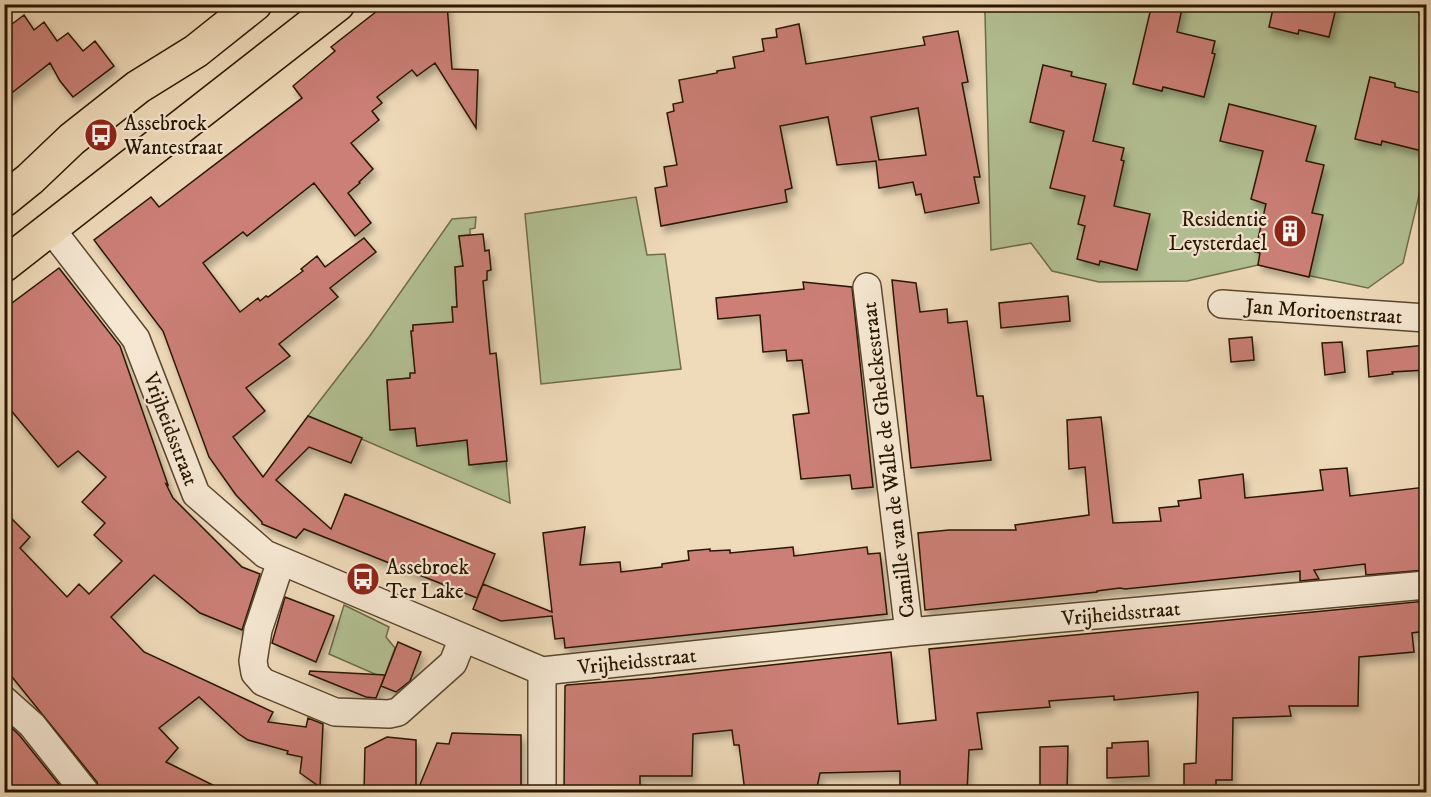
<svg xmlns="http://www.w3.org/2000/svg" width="1431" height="797" font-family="'IM FELL DW Pica',serif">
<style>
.green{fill:#b3c194;stroke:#6e6c4a;stroke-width:1.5}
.building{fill:#cb7f76;stroke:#291600;stroke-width:1.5;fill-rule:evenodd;filter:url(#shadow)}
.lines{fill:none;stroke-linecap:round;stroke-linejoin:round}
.minor-casing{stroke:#5a472e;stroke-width:30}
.major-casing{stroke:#291600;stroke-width:36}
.minor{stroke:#f5e7d2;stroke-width:27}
.major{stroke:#efdab9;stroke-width:33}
.labels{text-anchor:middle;stroke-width:4.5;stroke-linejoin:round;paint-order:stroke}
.poi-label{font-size:21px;fill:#291600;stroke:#f5e7d2;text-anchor:start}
.street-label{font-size:21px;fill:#291600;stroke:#f5e7d2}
</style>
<defs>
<filter id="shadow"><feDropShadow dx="3.5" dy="6" stdDeviation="3" flood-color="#0004"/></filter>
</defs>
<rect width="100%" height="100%" fill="#efdab9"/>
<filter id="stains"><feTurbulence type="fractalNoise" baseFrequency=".00333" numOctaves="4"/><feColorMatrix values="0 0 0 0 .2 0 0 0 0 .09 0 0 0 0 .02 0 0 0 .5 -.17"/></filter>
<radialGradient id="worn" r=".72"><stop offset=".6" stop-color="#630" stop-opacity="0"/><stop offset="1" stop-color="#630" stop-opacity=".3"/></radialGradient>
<path class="green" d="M982 5H1414L1426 25V166L1403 263 1368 288 1258 265 1187 281 1099 282 1052 271 1031 243 991 250 985 14Z
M636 197 647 255 665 254 681 369 541 384 525 214Z
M476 217 475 228 470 229V235L459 236 463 266 455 268 457 307H452L454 327 413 325V331L411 332 413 352 419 373 410 378 387 381 391 430 415 428 417 446 467 440 470 465 506 461 510 503 308 416 369 337 452 219Z
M344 605 389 627 386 637 395 648 384 678 329 654Z"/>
<path class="building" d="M386 4H447L452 69 478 70 476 128 435 63 417 76 412 70 377 97 382 103 372 111 379 120 351 143 373 169 359 182 360 183 348 193 371 223 355 236 314 183 247 236 243 232 203 263 240 312 258 298 260 301 266 296 268 297 303 271 301 269 317 256 325 267 364 238 376 252 330 288 338 297 279 344 290 356 246 388 265 411 233 437 263 477 308 416 362 438 351 463 309 447 276 480 331 529 345 494 495 554 477 598 304 529 296 538 262 524V522L236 495 209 457 163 331 94 240 151 197 159 207 302 98 293 86 335 51 331 47Z
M1152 4H1183L1177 32 1215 41 1212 53 1215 54 1204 97 1163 87 1162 91 1133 84Z
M1274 4H1337L1329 37 1299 30 1298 34 1269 27Z
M24 15 34 30 44 22 57 41 68 33 83 51 95 41 114 66 73 97 60 81 50 63 4 99V30Z
M799 24 806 64 925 45 923 37 958 31 968 82 962 83 980 177H974L979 203 925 213 921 194 916 195 913 182 879 188 876 161 837 165 828 117 780 126 792 188 785 190 787 202 661 226 655 188 667 186 664 167 677 165 667 113 674 111 673 104 683 102 679 80 717 73V71L735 68 733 57 764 51 762 39 777 37 776 29ZM918 108 926 155 879 160 871 117Z
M1043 65 1072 72 1071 76 1106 84 1093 141 1124 148 1121 160 1124 161 1114 206 1150 214 1137 270 1100 261 1099 265 1077 259 1085 226 1078 224 1085 196 1050 188 1064 131 1030 122Z
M1370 77 1395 83V87L1426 94V152L1382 141 1381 145 1355 139Z
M1229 104 1316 126 1306 161 1324 165 1312 213 1323 215 1309 277 1258 265 1260 253 1255 252 1266 204 1251 199 1263 151 1220 141Z
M483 234 485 251 489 250 491 270 487 271V280L483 281 490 354 496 353 507 461 469 465 467 440 417 446 415 428 390 430 387 380 410 378V373H415L411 331H413V325L453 322 452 307H457L455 267 463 266 459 236Z
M59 268 120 346 168 485 166 484 173 498 242 567 260 574 242 630 200 613 154 575 111 617 144 652 273 712 268 722 306 727 308 718 323 724 320 787 300 773 302 757 287 754 288 751 248 740 239 734 199 697 159 728 178 748 166 762 227 792H100L97 782 4 667V511L30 537 20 548 67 597 79 584 89 594 122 561 94 535 105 523 82 502 106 477 78 451 58 467 4 402V309Z
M892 280 916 283 920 312 947 309 948 323 967 321 977 396H983L991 460 911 468Z
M803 282 852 287 873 487 852 489 850 475 801 479 793 415 809 413 802 360 787 361 786 350 763 352 760 315 718 319 716 298 804 289Z
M1068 296 1070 321 1001 328 999 303Z
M1252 337 1254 360 1231 362 1229 339Z
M1342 342 1345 372 1325 375 1322 343Z
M1426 345V370L1392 372 1393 374 1369 377 1367 351Z
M1101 417 1113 523 1161 521 1159 508 1179 506 1178 501 1201 498 1199 480 1243 474 1245 498 1323 490 1320 470 1347 468 1350 496 1426 487V570L1366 575 1365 564 1314 570 1319 579 1300 581V571L1125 589 1120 588 1097 591V592L925 610 918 533 949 530H1016L1015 525 1089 515 1085 467 1069 469 1067 420Z
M585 527 580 565 620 562 621 572 662 567V564L689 560 688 551 710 549V551L730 550V553L793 547 794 556 867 547 868 554 880 553 887 614 565 648 564 638 555 639 552 616 501 621 473 609 483 584 552 612 543 533Z
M285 597 334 616 316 662 272 643Z
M1426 601V631L1412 633 1414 652 1359 657 1358 706H1289L1291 716 1233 718 1232 780H1216V792H1184V764L1196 763 1198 692 1114 700V696L1049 701 1050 707 977 713 982 749 969 750 967 792H900V771L820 773 816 792H745L739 745H734L732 730 693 734 692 776H640V792H564L565 686 567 685 652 678 891 652 898 724 936 720 929 649Z
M398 642 421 652 410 681 396 692 381 686Z
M310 671 385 675 376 698 366 697 309 674Z
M12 728 20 736 65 792H4V733Z
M452 733 521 735V792H417L437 743 449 744Z
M387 737 416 740V792H364L365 748Z
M1148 741 1149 776 1107 778V748H1112V743Z
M1068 746 1067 792H1040V747Z"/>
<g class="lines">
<g class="minor-casing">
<path id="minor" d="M51 229 136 339 196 494 265 554 542 671 909 632 1426 585
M867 287 909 632
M1222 304 1426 318
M281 561 258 630 253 661 255 673 263 682 335 712 389 714 398 712 453 663 463 638
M542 671V792
M4 700 32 725 85 792"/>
</g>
<g class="major-casing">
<path id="major" d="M4 200 30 179 72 139 138 87 196 51 255 4
M4 265 338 4"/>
</g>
<use href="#minor" class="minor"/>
<use href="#major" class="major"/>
</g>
<defs>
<g id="bus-disc" transform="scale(1.725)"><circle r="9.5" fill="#8f2418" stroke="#f5e7d2"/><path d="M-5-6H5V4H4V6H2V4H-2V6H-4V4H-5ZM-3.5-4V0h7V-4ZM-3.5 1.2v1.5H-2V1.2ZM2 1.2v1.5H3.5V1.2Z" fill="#fff"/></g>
<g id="building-disc" transform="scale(1.725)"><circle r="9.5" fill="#8f2418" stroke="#f5e7d2"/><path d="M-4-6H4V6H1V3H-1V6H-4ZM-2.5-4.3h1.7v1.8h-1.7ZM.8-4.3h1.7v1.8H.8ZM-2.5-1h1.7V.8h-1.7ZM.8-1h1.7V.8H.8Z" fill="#fff"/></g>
</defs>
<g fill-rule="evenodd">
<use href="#bus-disc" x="101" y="135"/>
<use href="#building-disc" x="1290" y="231"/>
<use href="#bus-disc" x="363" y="579"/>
</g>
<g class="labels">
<g class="poi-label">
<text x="124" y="130">Assebroek<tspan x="124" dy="24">Wantestraat</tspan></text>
<text x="1267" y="226" text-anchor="end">Residentie<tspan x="1267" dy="24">Leysterdael</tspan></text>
<text x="386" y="574">Assebroek<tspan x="386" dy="24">Ter Lake</tspan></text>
</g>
<g class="street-label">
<text transform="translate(1324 311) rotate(4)" y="7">Jan Moritoenstraat</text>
<text transform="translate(171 429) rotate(69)" y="7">Vrijheidsstraat</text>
<text transform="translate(888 460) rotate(-97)" y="7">Camille van de Walle de Ghelckestraat</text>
<text transform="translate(1121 613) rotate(-5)" y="7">Vrijheidsstraat</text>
<text transform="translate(637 661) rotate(-6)" y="7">Vrijheidsstraat</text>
</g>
</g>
<rect width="1431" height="797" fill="none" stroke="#efdab9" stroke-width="24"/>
<rect x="6" y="6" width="1419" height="785" fill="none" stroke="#291600" stroke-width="3"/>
<rect x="12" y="12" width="1407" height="773" fill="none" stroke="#291600" stroke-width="1.5"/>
<rect width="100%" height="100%" filter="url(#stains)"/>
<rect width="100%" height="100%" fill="url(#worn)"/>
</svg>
